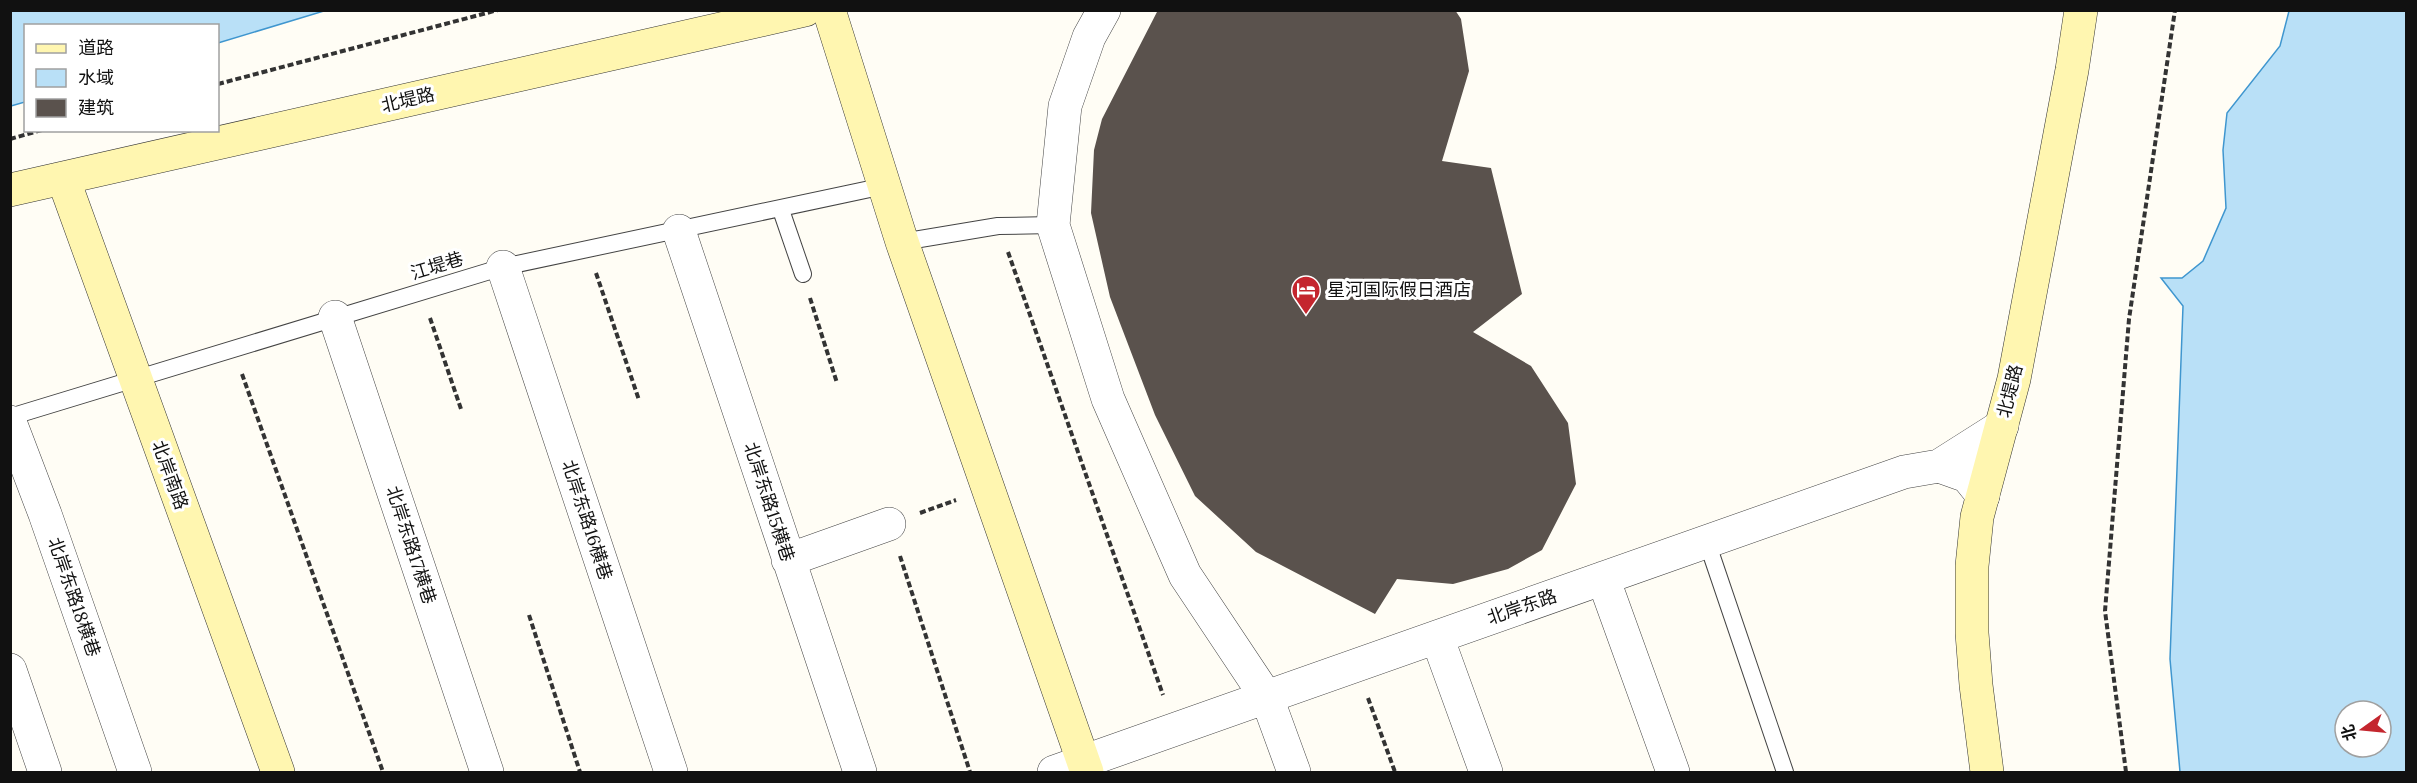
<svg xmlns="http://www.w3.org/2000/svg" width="2417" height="783" font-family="Lora,'Noto Sans SC',serif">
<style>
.water{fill:#b9e0f7;stroke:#3f96cf;stroke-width:1.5;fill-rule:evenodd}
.building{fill:#5a524d}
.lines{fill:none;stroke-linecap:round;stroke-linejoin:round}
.lane-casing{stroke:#444;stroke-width:18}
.street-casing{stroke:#444;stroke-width:34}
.secondary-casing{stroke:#333;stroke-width:34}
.path{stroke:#333;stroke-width:4;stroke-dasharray:6 3;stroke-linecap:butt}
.lane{stroke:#fff;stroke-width:16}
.street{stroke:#fff;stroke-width:33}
.secondary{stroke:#fff6b0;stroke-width:33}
.labels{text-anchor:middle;stroke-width:6;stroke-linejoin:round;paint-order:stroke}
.street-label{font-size:18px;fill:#111;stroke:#fff}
.poi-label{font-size:18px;fill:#111;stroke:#fff;text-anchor:start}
</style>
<rect width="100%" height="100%" fill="#fffdf5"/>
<path class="water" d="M11 10H324V11L218 43V26H26L25 102 11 106Z
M2289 11H2406V772H2180L2170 659 2183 306 2161 278H2182L2203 261 2226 208 2223 150 2227 113 2280 46ZM2345 711H2381V747H2345Z"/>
<path class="building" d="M1158 10H1455L1461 19 1469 71 1442 161 1491 168 1522 294 1473 332 1531 366 1568 423 1576 484 1542 550 1508 569 1453 584 1397 579 1375 614 1256 552 1195 496 1155 415 1110 297 1091 213 1094 150 1102 119Z"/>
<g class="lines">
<g class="lane-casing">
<path id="lane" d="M781 210 803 274
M902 242 998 226 1053 225
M10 417 503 267 884 186
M1707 542 1785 772"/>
</g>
<g class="street-casing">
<path id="street" d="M1104 10 1089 37 1065 106 1053 225 1108 399 1185 575 1267 698 1294 772
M679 231 860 772
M503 267 671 772
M335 317 487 772
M10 422 45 514 135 772
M1939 466 2002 426
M788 560 889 524
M1603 578 1673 772
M1437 637 1486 772
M10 670 45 772
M1054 772 1904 472 1939 466 1967 476 1983 496"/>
</g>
<g class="secondary-casing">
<path id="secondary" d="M829 10 902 242 1087 772
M63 178 278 772
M10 190 805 10
M1987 772 1976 685 1972 633V566L1977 517 2014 379 2072 70 2081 10"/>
</g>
<path class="path" d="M218 84 498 10
M10 139 42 130
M1008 252 1163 695
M596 273 639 400
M810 298 837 383
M430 318 461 409
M242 374 383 772
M920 513 956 500
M900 556 970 772
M529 615 580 772
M1368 698 1395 772
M2126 772 2105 611 2129 319 2175 10"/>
<use href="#lane" class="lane"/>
<use href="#street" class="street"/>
<use href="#secondary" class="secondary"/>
</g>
<defs>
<g id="hotel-pin" transform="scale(1.5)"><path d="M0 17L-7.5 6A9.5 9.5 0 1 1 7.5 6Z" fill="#c4262e" stroke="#fff"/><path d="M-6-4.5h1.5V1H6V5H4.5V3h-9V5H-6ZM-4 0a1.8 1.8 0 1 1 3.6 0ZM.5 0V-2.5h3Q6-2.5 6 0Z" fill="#fff"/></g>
</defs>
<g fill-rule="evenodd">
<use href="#hotel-pin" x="1306" y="290"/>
</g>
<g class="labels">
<g class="street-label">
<text transform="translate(408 100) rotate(-13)" y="6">北堤路</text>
<text transform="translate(437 266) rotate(-17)" y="6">江堤巷</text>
<text transform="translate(2010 391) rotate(-76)" y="6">北堤路</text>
<text transform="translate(170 475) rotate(70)" y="6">北岸南路</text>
<text transform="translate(769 502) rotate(72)" y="6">北岸东路15横巷</text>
<text transform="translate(587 520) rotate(72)" y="6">北岸东路16横巷</text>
<text transform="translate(411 545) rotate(72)" y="6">北岸东路17横巷</text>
<text transform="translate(74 597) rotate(71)" y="6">北岸东路18横巷</text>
<text transform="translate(1522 607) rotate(-19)" y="6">北岸东路</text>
</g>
<g class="poi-label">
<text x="1327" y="296">星河国际假日酒店</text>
</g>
</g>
<rect width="2417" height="783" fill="none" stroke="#111111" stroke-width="24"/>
<rect x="24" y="24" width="195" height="108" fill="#ffffff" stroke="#a0a0a0" stroke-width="1.5"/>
<rect x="36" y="44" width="30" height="9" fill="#fff6b0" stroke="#a0a0a0" stroke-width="1.5"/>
<text x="78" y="54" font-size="18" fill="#111111">道路</text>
<rect x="36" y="69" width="30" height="18" fill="#b9e0f7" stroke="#a0a0a0" stroke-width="1.5"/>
<text x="78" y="84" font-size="18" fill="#111111">水域</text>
<rect x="36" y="99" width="30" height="18" fill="#5a524d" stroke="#a0a0a0" stroke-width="1.5"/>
<text x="78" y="114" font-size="18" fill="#111111">建筑</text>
<g transform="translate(2363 729) rotate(255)"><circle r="28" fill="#ffffff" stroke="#a0a0a0" stroke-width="1.5"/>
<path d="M0-4.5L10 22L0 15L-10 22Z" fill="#c4262e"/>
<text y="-9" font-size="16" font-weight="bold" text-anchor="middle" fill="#111111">北</text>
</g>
</svg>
